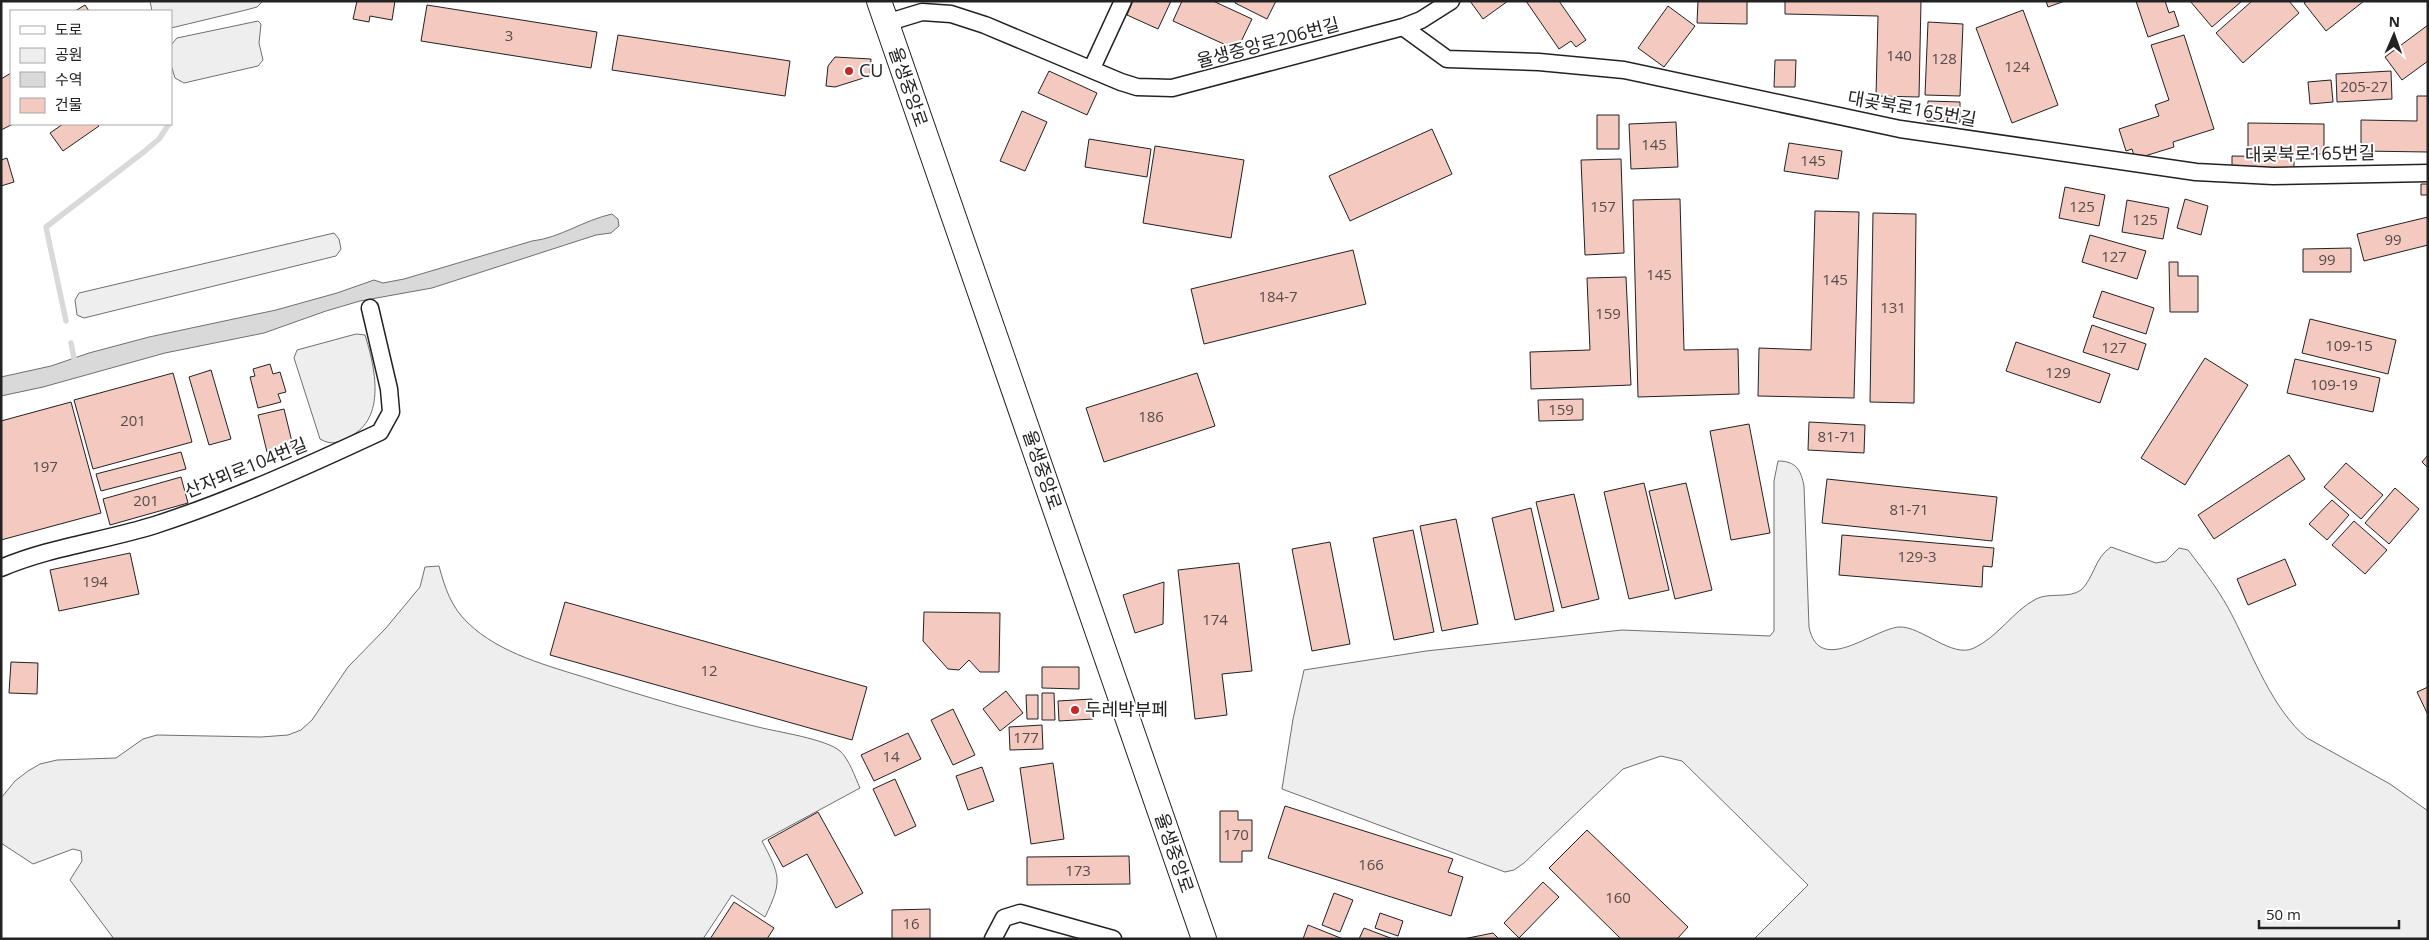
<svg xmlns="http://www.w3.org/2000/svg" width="2429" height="940" font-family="'Open Sans','Noto Sans KR',sans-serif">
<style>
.green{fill:#eee;stroke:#6f6f6f}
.water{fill:#d9d9d9;stroke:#6f6f6f}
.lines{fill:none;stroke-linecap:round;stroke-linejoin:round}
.stream{stroke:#d9d9d9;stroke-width:5.5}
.building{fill:#f3c9c0;stroke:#222}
.street-casing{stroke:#222;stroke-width:19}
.secondary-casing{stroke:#222;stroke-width:26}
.street{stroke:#fff;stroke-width:16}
.secondary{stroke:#fff;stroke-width:24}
.poi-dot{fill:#c62828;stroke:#fff;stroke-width:2}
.labels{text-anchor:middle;stroke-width:4;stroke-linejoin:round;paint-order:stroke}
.number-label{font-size:15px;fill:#564c4a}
.street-label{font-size:18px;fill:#222;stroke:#fff}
.poi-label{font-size:18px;fill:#222;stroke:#fff;text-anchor:start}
</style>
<rect width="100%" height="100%" fill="#fff"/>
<path class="green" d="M150 1H263L257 7 246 10 171 28V11H152Z
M258 21 261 24 259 43 263 60 258 66 184 83 175 78 171 65V45L177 38Z
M334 233 339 239 341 249 336 256 84 318 77 315 75 300 79 293Z
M356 334 365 335C375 367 387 419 349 437 338 442 332 446 320 439L294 358 297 350Z
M1778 461C1796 461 1801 470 1804 486L1809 627C1819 677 1873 629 1899 627 1922 626 1952 659 1974 648 1998 637 2013 611 2036 599 2049 592 2069 599 2081 590 2094 578 2095 557 2111 547L2156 563 2166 561 2179 548 2188 550C2205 572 2221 593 2233 617 2253 656 2273 710 2307 738L2390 784 2428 811V939H1754L1808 885 1682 761 1661 756 1623 769 1524 863 1514 870 1505 872 1282 789 1293 719 1304 670 1426 651 1622 630 1770 636 1774 631V481Z
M439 566C445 588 451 607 468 623 500 654 549 666 590 679 646 697 701 713 758 727 778 732 826 739 840 751 849 759 855 777 860 788L762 841C780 876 783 880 765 917L732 895 703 939H114L70 880 82 861 81 851 73 849 33 864 1 843V798L15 781 28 771 40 764 57 760 116 758 143 739 157 735 261 737 288 735 301 730 312 720 348 667 386 628 420 587 425 567Z"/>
<path class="water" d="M612 214 618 219 619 226 611 233 596 235 432 288 360 301 326 311 264 333 165 353 43 387 1 396V377L51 366 89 353 149 337 276 310 337 293 374 280 383 283 404 279 532 241C560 238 584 220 612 214Z"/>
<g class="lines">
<path class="stream" d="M66 321 46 227 145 151 159 139 169 124
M71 343 75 363"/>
</g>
<path class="building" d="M357 1H395L392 20 370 16 369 22 353 19Z
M1133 1H1171L1158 29 1127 15Z
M1182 1H1213L1252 19 1237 50 1173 21Z
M1236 1H1276L1267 19 1235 3Z
M1470 1H1508L1483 19Z
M1526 1H1559L1586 40 1576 47 1571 41 1559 49Z
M1698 1H1747V24L1697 23Z
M1785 1H1921L1919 97 1876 96 1878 16 1785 14Z
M2046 1H2065L2048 7Z
M2136 1H2165L2169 13 2174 11 2179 26 2148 37Z
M2190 1H2242L2212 27Z
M2252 1H2289L2299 13 2243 63 2216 33Z
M2307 1H2364L2326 31 2304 3Z
M85 5 89 11H75Z
M427 5 597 32 591 68 421 41Z
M1668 6 1695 26 1664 67 1638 48Z
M2023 10 2058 105 2012 123 1976 28Z
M1928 22 1963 24 1960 96 1925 95Z
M2428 25V61L2402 80 2385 57Z
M618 35 790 61 785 96 612 70Z
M2184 35 2214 129 2173 142 2174 147 2135 159 2132 149 2126 151 2119 129 2159 116 2155 105 2169 100 2151 45Z
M835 57 871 59 870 76 835 87 826 86 828 66Z
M1775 60H1796L1795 87H1774Z
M1049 71 1097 93 1087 115 1038 93Z
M2391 71 2392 99 2337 102 2336 74Z
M11 73 13 124 1 130V79Z
M2331 80 2333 102 2310 104 2308 82Z
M2417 96H2428V152L2361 151V120L2417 121Z
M1928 101 1960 102V122L1927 121Z
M1022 111 1047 122 1025 171 1000 161Z
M1597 115H1619V149H1597Z
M1676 122 1678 167 1631 169 1629 124Z
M2248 123 2324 124V154H2248Z
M63 124H97L99 126 63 151 50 133Z
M1432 129 1452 174 1350 221 1329 176Z
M1089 139 1151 149 1147 177 1085 167Z
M1789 143 1842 151 1838 179 1784 171Z
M1155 146 1244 160 1231 238 1143 223Z
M2232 156 2294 157V169L2232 168Z
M7 158 14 182 1 186V160Z
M1621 159 1624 253 1585 255 1581 160Z
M2421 184H2428V195H2421Z
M2065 187 2105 195 2099 226 2059 218Z
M1680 199 1684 350 1738 349 1739 394 1638 397 1633 200Z
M2185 199 2208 206 2201 235 2177 228Z
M2127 200 2169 208 2163 239 2122 232Z
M1815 211 1859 212 1854 398 1758 396 1759 348 1811 350Z
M1873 213 1916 214 1914 403 1870 402Z
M2428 217V245L2364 261 2357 234Z
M2090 235 2146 251 2137 279 2082 262Z
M2351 248V272H2303V249Z
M1353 250 1366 304 1204 344 1191 289Z
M2169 262H2178V276H2198V312H2170Z
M1626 277 1631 385 1531 389 1530 352 1590 350 1587 278Z
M2102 291 2154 308 2146 334 2093 317Z
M2310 319 2396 340 2388 374 2302 353Z
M2092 325 2146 344 2138 370 2083 352Z
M2016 342 2110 374 2100 403 2006 371Z
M2205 358 2248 385 2185 485 2141 458Z
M2295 359 2380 378 2373 412 2287 393Z
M270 364 273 374 280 372 286 392 278 394 281 402 258 408 250 377 255 376 253 369Z
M211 370 231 439 209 445 189 377Z
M173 373 192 442 93 469 74 400Z
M1197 373 1215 426 1104 462 1086 408Z
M1583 399V420L1539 421 1538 400Z
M71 402 101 513 1 540V421Z
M284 409 293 446 267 452 258 415Z
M1809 422 1865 425 1864 453 1808 450Z
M1749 424 1770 533 1731 540 1710 431Z
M181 452 186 469 101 491 96 474Z
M2289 455 2305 479 2214 539 2198 515Z
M2428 455V468L2422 462Z
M2346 463 2383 495 2361 519 2324 487Z
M181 477 188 503 110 525 103 499Z
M1827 479 1997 497 1992 541 1822 523Z
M1644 483 1669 590 1629 599 1604 492Z
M1686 483 1712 590 1675 599 1649 491Z
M2395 488 2419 509 2389 544 2365 523Z
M1574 494 1599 599 1562 608 1536 502Z
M2332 500 2349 515 2327 540 2309 524Z
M1531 508 1554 611 1515 620 1492 518Z
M1456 519 1478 624 1442 631 1420 526Z
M2354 521 2387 550 2365 574 2332 545Z
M1413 530 1434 632 1394 640 1373 538Z
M1842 535 1994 548 1992 567 1983 566 1982 587 1839 575Z
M1330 542 1350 644 1312 651 1292 549Z
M130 553 139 594 59 611 50 570Z
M2285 559 2296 585 2248 605 2237 579Z
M1239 563 1252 671 1222 674 1227 715 1195 719 1178 570Z
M1164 582 1163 624 1135 633 1123 595Z
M565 602 867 687 852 740 550 655Z
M924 612 1000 613 999 672H980L969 660 959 670 948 669 923 641Z
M11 662 38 663 37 694 9 693Z
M1042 667H1079V689L1042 688Z
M2428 687V715L2417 692Z
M1006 691 1023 713 1000 731 983 709Z
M1042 693H1054L1055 720H1042Z
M1026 695H1038V719H1027Z
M1092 699 1093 719 1059 721 1058 701Z
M953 709 975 755 953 765 931 720Z
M1042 725 1043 749 1010 750 1009 727Z
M908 733 921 759 874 781 861 755Z
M1053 763 1064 839 1031 844 1020 768Z
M982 767 994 801 968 810 956 776Z
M895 779 916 826 895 836 873 789Z
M1285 806 1453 859 1448 872 1463 877 1451 916 1268 858Z
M1220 811H1238V820H1252V851H1242V862H1220Z
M818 812 863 893 836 908 807 854 783 867 768 840Z
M1587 830 1688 927 1677 939H1621L1549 868Z
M1129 856 1130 884 1027 885V857Z
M1543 882 1559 897 1519 938 1504 923Z
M1334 893 1353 900 1340 932 1322 925Z
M734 902 774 928 767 939H710Z
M930 909V939H892V910Z
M1380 913 1403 921 1398 936 1375 928Z
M1308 925 1343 939H1303Z
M1364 928 1393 939H1359Z
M1493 933 1499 939H1463Z"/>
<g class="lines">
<g class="street-casing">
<path id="street" d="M886 23 922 12 951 14 985 25 1121 82 1137 87 1172 88 1403 27 1421 20 1451 1
M1403 27 1447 59 1539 62 1624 70 1900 129 2196 172 2273 176 2428 173
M1092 68 1123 1
M1 568C50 547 104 541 155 525 232 500 307 466 380 432L391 412 389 389 370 308
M993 939 1004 918 1020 913 1113 939"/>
</g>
<g class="secondary-casing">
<path id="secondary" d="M879 1 1204 939"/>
</g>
<use href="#street" class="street"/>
<use href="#secondary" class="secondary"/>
</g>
<g class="poi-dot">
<circle cx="849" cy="71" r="5"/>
<circle cx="1075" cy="710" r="5"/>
</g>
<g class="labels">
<g class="number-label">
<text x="509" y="41">3</text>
<text x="1899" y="61">140</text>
<text x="1944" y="64">128</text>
<text x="2017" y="72">124</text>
<text x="2364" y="92">205-27</text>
<text x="1654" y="150">145</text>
<text x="1813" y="166">145</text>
<text x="1603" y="212">157</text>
<text x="2082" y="212">125</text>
<text x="2145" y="225">125</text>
<text x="2393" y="245">99</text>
<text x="2114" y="262">127</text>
<text x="2327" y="265">99</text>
<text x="1659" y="280">145</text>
<text x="1835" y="285">145</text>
<text x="1278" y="302">184-7</text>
<text x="1893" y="313">131</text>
<text x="1608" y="319">159</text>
<text x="2349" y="351">109-15</text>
<text x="2114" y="353">127</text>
<text x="2058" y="378">129</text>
<text x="2334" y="390">109-19</text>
<text x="1561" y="415">159</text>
<text x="1151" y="422">186</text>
<text x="133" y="426">201</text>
<text x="1837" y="442">81-71</text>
<text x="45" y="472">197</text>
<text x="146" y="506">201</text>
<text x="1909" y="515">81-71</text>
<text x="1917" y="562">129-3</text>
<text x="95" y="587">194</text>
<text x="1215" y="625">174</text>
<text x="709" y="676">12</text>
<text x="1026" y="743">177</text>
<text x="891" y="762">14</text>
<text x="1236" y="840">170</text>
<text x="1371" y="870">166</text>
<text x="1078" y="876">173</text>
<text x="1618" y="903">160</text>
<text x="911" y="929">16</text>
</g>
<g class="street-label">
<text transform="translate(1268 43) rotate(-15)" y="6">율생중앙로206번길</text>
<text transform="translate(908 87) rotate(71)" y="6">율생중앙로</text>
<text transform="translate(1912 109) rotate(10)" y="6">대곶북로165번길</text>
<text transform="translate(2310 154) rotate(-1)" y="6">대곶북로165번길</text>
<text transform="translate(246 468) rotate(-22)" y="6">산자뫼로104번길</text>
<text transform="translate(1042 470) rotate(71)" y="6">율생중앙로</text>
<text transform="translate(1174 853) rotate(71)" y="6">율생중앙로</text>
</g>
<g class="poi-label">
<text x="859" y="77">CU</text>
<text x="1085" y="716">두레박부페</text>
</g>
</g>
<rect width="2429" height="940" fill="none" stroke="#222222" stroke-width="5"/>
<rect x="10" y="10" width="162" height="115" fill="#ffffff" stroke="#a7a7a7"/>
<rect x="20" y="26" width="25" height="8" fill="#ffffff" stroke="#a7a7a7"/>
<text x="55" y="35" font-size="15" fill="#222222">도로</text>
<rect x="20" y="48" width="25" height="15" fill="#eeeeee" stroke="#a7a7a7"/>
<text x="55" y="60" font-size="15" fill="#222222">공원</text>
<rect x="20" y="72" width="25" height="15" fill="#d9d9d9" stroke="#a7a7a7"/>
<text x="55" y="85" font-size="15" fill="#222222">수역</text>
<rect x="20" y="98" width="25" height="15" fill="#f3c9c0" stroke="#a7a7a7"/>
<text x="55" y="110" font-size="15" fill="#222222">건물</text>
<g transform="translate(2394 35) rotate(2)" stroke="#ffffff" stroke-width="4" paint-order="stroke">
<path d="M0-4L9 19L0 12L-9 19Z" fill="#222222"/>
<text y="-8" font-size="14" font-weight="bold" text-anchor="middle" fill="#222222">N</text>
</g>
<path d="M2259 920v8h140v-8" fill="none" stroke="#222222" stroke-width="2.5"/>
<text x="2266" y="920" font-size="15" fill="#222222" stroke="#ffffff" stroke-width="4" paint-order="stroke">50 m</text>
</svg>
